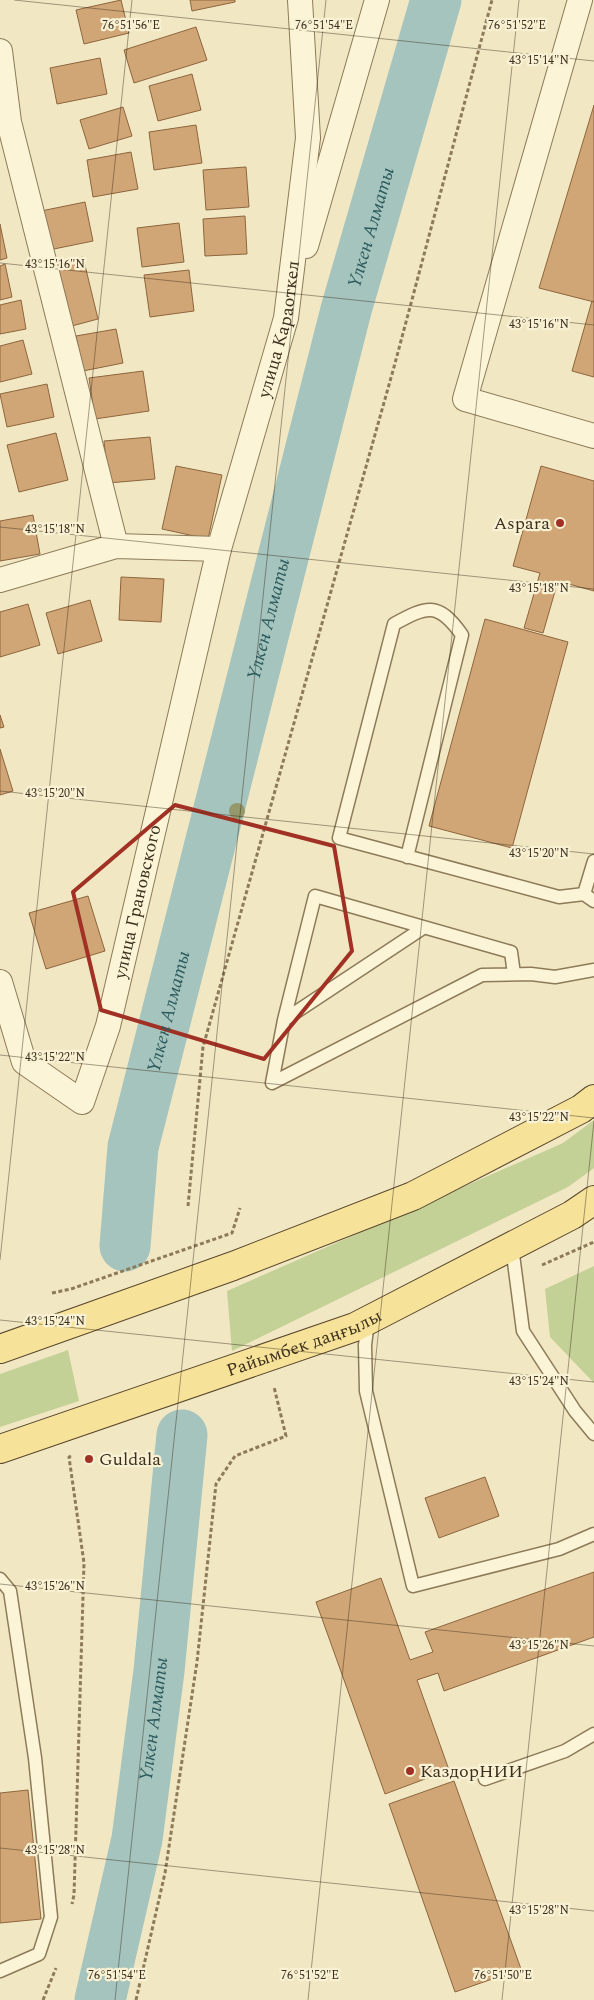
<svg xmlns="http://www.w3.org/2000/svg" width="594" height="2000" font-family="Spectral,serif">
<style>
.green{fill:#c3d096}
.lines{fill:none;stroke-linecap:round;stroke-linejoin:round}
.river{stroke:#a5c4be;stroke-width:51}
.building{fill:#d1a676;stroke:#8d653d}
.lane-casing{stroke:#8d7a58;stroke-width:15}
.street-casing{stroke:#8d7a58;stroke-width:26}
.primary-casing{stroke:#5a472d;stroke-width:30}
.path{stroke:#8d7a58;stroke-width:3;stroke-dasharray:4 2.5;stroke-linecap:butt}
.lane{stroke:#fbf4d7;stroke-width:12}
.street{stroke:#fbf4d7;stroke-width:24}
.primary{stroke:#f6e399;stroke-width:28}
.tree{fill:#93996b}
.marked{fill:none;stroke:#a03124;stroke-width:4;stroke-linejoin:round}
.ticks{fill:none;stroke:#3c2f1d;stroke-width:1;stroke-opacity:0.45}
.poi-dot{fill:#a03124;stroke:#f8f1d3;stroke-width:2}
.labels{text-anchor:middle;stroke-width:4.5;stroke-linejoin:round;paint-order:stroke}
.street-label{font-size:18px;fill:#3c2f1d;stroke:#f8f1d3}
.poi-label{font-size:18px;fill:#3c2f1d;stroke:#f8f1d3;text-anchor:start}
.water-label{font-size:19px;font-style:italic;fill:#2c5a5c;stroke:#f8f1d3}
.ticks-label{font-size:12px;text-anchor:middle;fill:#3c2f1d;stroke:#f8f1d3;stroke-width:4.5;stroke-linejoin:round;paint-order:stroke}
</style>
<rect width="100%" height="100%" fill="#f1e8c3"/>
<path class="green" d="M594 1120V1168L568 1187 232 1351 227 1291 563 1143Z
M594 1266V1383L550 1337 545 1289Z
M68 1350 79 1401 0 1427V1374Z"/>
<g class="lines">
<g class="river">
<path id="s1" d="M125 1246 133 1147 346 310 436 0"/>
<path id="s2" d="M100 2000 137 1839 159 1671 182 1435"/>
</g>
</g>
<path class="building" d="M121 0 129 33 84 44 76 10Z
M190 0H235V2L192 11Z
M196 27 207 60 134 83 124 50Z
M100 58 107 94 57 104 50 68Z
M192 74 201 110 158 121 149 86Z
M594 105V302L539 288Z
M123 107 132 136 89 149 80 120Z
M196 125 202 163 154 170 149 132Z
M131 152 138 189 93 197 87 160Z
M246 167 249 207 206 210 203 170Z
M85 202 93 241 49 250 41 211Z
M245 216 247 254 205 256 203 219Z
M179 223 184 262 142 267 137 228Z
M0 224 7 258 0 260Z
M83 257 98 319 68 327 53 264Z
M5 264 12 297 0 300V266Z
M189 270 194 311 150 317 144 275Z
M21 300 26 329 0 334V305Z
M592 301 594 302V377L572 371Z
M116 329 123 363 83 371 76 336Z
M23 340 32 374 0 382V346Z
M143 371 149 411 95 419 89 378Z
M47 384 54 417 7 427 0 394Z
M56 433 68 480 19 492 7 445Z
M150 437 155 479 108 483 104 441Z
M176 466 222 475 208 539 162 529Z
M541 466 594 481V591L558 581 543 633 524 628 540 573 513 566Z
M33 515 40 554 0 561V521Z
M121 577 164 579 161 622 119 620Z
M90 600 102 641 58 654 46 613Z
M28 604 40 645 0 657V612Z
M485 619 568 642 512 848 429 826Z
M0 715 4 727 0 728Z
M0 749 13 791 0 795Z
M88 896 105 951 46 969 29 913Z
M485 1477 499 1516 439 1538 425 1498Z
M594 1572V1637L444 1691 438 1673 417 1680 449 1770 385 1794 316 1602 381 1578 410 1660 433 1652 425 1632Z
M454 1781 521 1969 455 1992 389 1804Z
M28 1790 41 1919 0 1923V1793Z"/>
<g class="lines">
<g class="lane-casing">
<path id="lane" d="M407 857 462 635C438 601 427 606 394 624L339 838 559 897 584 894 594 901
M584 894 594 861
M514 974 511 952 315 896 284 1020 272 1083 482 975 531 974 555 977 594 970
M284 1020 423 928
M512 1247 523 1331 575 1411 594 1434
M368 1321 365 1345 366 1391 413 1586 559 1549 594 1534
M0 1579 10 1591 35 1758 51 1917 39 1954 0 1971
M485 1779 565 1751 594 1734"/>
</g>
<g class="street-casing">
<g id="street">
<path d="M580 0 465 399 594 436"/>
<path d="M0 51 9 122 116 546"/>
<path d="M306 246 377 0"/>
<path id="s3" d="M0 580 116 546 219 549 286 318 308 138 300 0"/>
<path id="s4" d="M0 982 24 1062 82 1102 108 1026 219 549"/>
</g>
</g>
<g class="primary-casing">
<g id="primary">
<path d="M0 1349 233 1266 413 1196 581 1109 594 1099"/>
<path id="s5" d="M0 1449 355 1327 572 1215 594 1200"/>
</g>
</g>
<path class="path" d="M188 1206 203 1047 394 367 492 0
M542 1265 594 1242
M52 1293 71 1289 232 1233 240 1208
M71 1456 69 1457 84 1563 74 1895 72 1904
M43 2000 56 1968
M136 2000 165 1873 197 1662 216 1484 235 1456 286 1436 274 1387"/>
<use href="#lane" class="lane"/>
<use href="#street" class="street"/>
<use href="#primary" class="primary"/>
</g>
<circle class="tree" cx="237" cy="811" r="8"/>
<path class="marked" d="M175 805 334 846 352 951 264 1059 101 1010 73 892Z"/>
<path class="ticks" d="M14 0 594 61M0 263 594 325M0 527 594 589M0 791 594 854M0 1055 594 1118M0 1260 132 0M0 1320 594 1382M0 1584 594 1646M0 1848 594 1911M115 2000 326 0M308 2000 519 0M502 2000 594 1121"/>
<g class="poi-dot">
<circle cx="560" cy="523" r="5"/>
<circle cx="89" cy="1459" r="5"/>
<circle cx="410" cy="1771" r="5"/>
</g>
<g class="labels">
<g class="street-label">
<text dy="6" stroke="none"><textPath href="#s3" startOffset="452">улица Караоткел</textPath></text>
<text dy="6" stroke="none"><textPath href="#s4" startOffset="362">улица Грановского</textPath></text>
<text dy="6" stroke="none"><textPath href="#s5" startOffset="322">Райымбек даңғылы</textPath></text>
</g>
<g class="poi-label">
<text x="550" y="529" text-anchor="end">Aspara</text>
<text x="99" y="1465">Guldala</text>
<text x="420" y="1777">КаздорНИИ</text>
</g>
<g class="water-label">
<text dy="7" stroke="none"><textPath href="#s1" startOffset="1049">Үлкен Алматы</textPath></text>
<text dy="7" stroke="none"><textPath href="#s1" startOffset="644">Үлкен Алматы</textPath></text>
<text dy="7" stroke="none"><textPath href="#s1" startOffset="239">Үлкен Алматы</textPath></text>
<text dy="7" stroke="none"><textPath href="#s2" startOffset="286">Үлкен Алматы</textPath></text>
</g>
</g>
<g class="ticks-label">
<text x="131" y="29">76°51'56"E</text>
<text x="324" y="29">76°51'54"E</text>
<text x="517" y="29">76°51'52"E</text>
<text x="539" y="64">43°15'14"N</text>
<text x="55" y="268">43°15'16"N</text>
<text x="539" y="328">43°15'16"N</text>
<text x="55" y="533">43°15'18"N</text>
<text x="539" y="592">43°15'18"N</text>
<text x="55" y="797">43°15'20"N</text>
<text x="539" y="857">43°15'20"N</text>
<text x="55" y="1061">43°15'22"N</text>
<text x="539" y="1121">43°15'22"N</text>
<text x="55" y="1325">43°15'24"N</text>
<text x="539" y="1385">43°15'24"N</text>
<text x="55" y="1590">43°15'26"N</text>
<text x="539" y="1649">43°15'26"N</text>
<text x="55" y="1854">43°15'28"N</text>
<text x="539" y="1914">43°15'28"N</text>
<text x="117" y="1979">76°51'54"E</text>
<text x="310" y="1979">76°51'52"E</text>
<text x="503" y="1979">76°51'50"E</text>
</g>
</svg>
